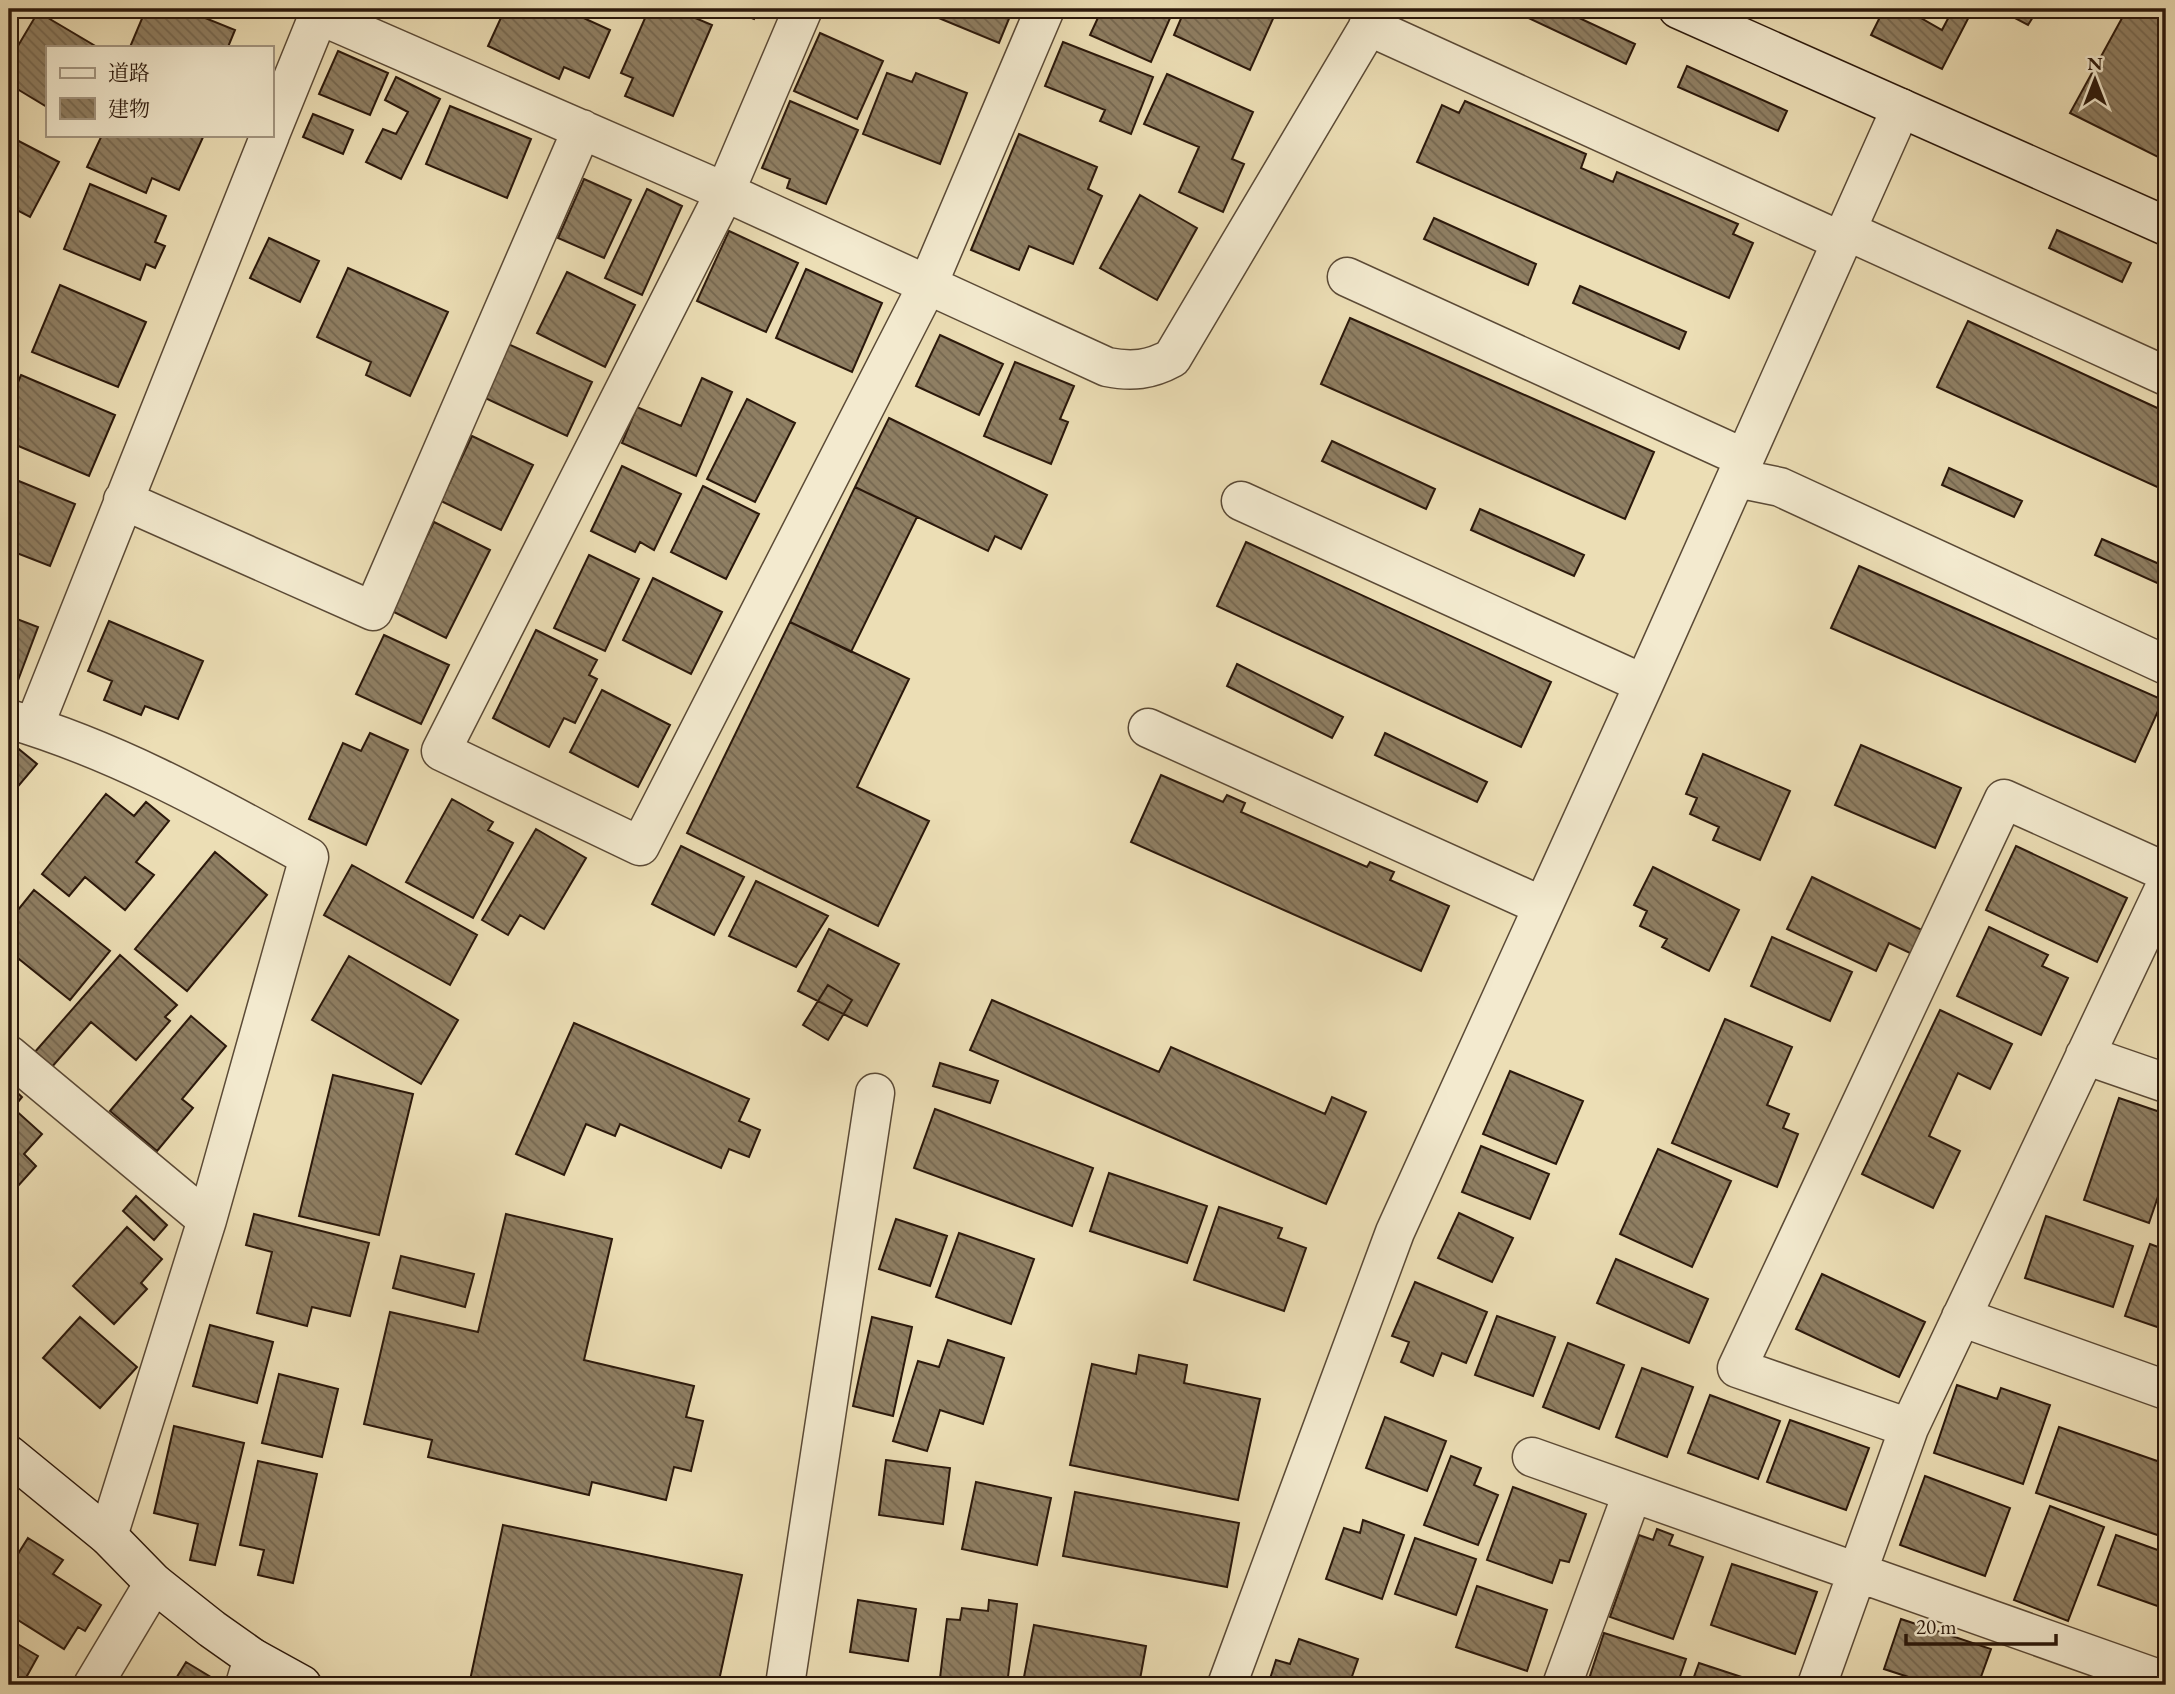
<svg xmlns="http://www.w3.org/2000/svg" width="2175" height="1694" font-family="'EB Garamond','Noto Serif JP',serif">
<style>
.building{fill:url(#building-back-hatch);stroke:#2b180b;stroke-width:2}
.lines{fill:none;stroke-linecap:round;stroke-linejoin:round}
.street-casing{stroke:#5b4a36;stroke-width:41}
.secondary-casing{stroke:#2b180b;stroke-width:41}
.street{stroke:#f3eacf;stroke-width:38}
.secondary{stroke:#f3eacf;stroke-width:38}
</style>
<defs>
<pattern id="building-back-hatch" width="6" height="6" patternUnits="userSpaceOnUse" patternTransform="scale(1.75)"><rect width="6" height="6" fill="#8f7f63"/><path d="M-1 5l2 2M0 0l6 6M5-1l2 2" fill="none" stroke="#756750"/></pattern>
</defs>
<rect width="100%" height="100%" fill="#ecdeb5"/>
<filter id="stains"><feTurbulence type="fractalNoise" baseFrequency=".00286" numOctaves="4"/><feColorMatrix values="0 0 0 0 .2 0 0 0 0 .09 0 0 0 0 .02 0 0 0 .5 -.17"/></filter>
<radialGradient id="worn" r=".72"><stop offset=".6" stop-color="#630" stop-opacity="0"/><stop offset="1" stop-color="#630" stop-opacity=".3"/></radialGradient>
<path class="building" d="M146 9H183L235 30 228 47H130Z
M505 9H564L610 30 589 78 564 67 559 79 488 46Z
M649 9H674L712 25 673 116 625 96 633 78 621 73Z
M728 9H757L754 19Z
M917 9H1013L999 43Z
M1102 9H1174L1151 62 1090 35Z
M1185 9H1269L1276 12 1250 70 1174 35Z
M1525 9H1560L1635 44 1626 64 1522 15Z
M1884 9H1905L1942 30 1953 9H1973L1942 69 1871 35Z
M1998 9H2038L2028 25Z
M2127 9H2166V161L2070 113Z
M38 12 97 47H47V107L9 84V61Z
M820 33 883 61 857 119 794 91Z
M1063 42 1153 77 1131 134 1100 121 1105 110 1045 86Z
M338 51 388 73 370 115 319 94Z
M1687 66 1787 111 1778 131 1678 87Z
M887 73 912 82 916 73 967 93 940 164 863 134Z
M1167 74 1253 112 1232 159 1244 164 1223 212 1179 192 1199 147 1144 124Z
M396 77 440 99 401 179 366 162 383 129 396 134 408 112 385 100Z
M790 101 858 130 826 204 787 188 790 179 762 168Z
M1465 101 1586 154 1581 168 1613 182 1617 172 1738 224 1733 234 1753 243 1729 298 1417 162 1442 105 1459 113Z
M450 106 531 139 507 198 426 164Z
M313 114 353 130 343 154 303 137Z
M1019 134 1097 167 1088 189 1102 196 1073 264 1029 246 1019 270 971 250Z
M102 135H204L179 190 152 178 146 193 87 167Z
M9 136 59 162 30 217 9 206Z
M584 179 631 200 604 258 558 238Z
M90 184 166 216 155 242 165 246 155 268 146 264 140 280 64 249Z
M647 189 682 206 642 295 605 278Z
M1140 195 1197 228 1157 300 1100 268Z
M1434 218 1536 264 1528 285 1424 239Z
M2057 230 2131 263 2122 282 2049 248Z
M729 231 798 263 766 332 697 301Z
M269 238 319 261 300 302 250 278Z
M348 268 448 312 410 396 366 375 371 362 317 337Z
M806 269 882 303 852 372 776 338Z
M567 272 635 305 605 367 537 333Z
M60 285 146 322 118 387 32 352Z
M1580 286 1686 332 1679 349 1573 303Z
M1350 318 1654 452 1625 519 1321 384Z
M1968 321 2166 412V491L1937 387Z
M940 335 1003 364 979 415 916 386Z
M508 344 592 382 567 436 483 397Z
M1015 362 1074 386 1060 419 1068 422 1051 464 984 436Z
M21 375 115 415 89 476 9 442V404Z
M702 378 732 392 696 476 622 443 637 407 681 426Z
M747 399 795 423 755 502 707 479Z
M889 418 1047 495 1021 549 995 536 988 551 855 487Z
M472 436 533 465 501 530 441 501Z
M1332 441 1435 489 1426 509 1322 461Z
M622 466 681 494 654 550 640 542 635 552 591 531Z
M1949 468 2022 501 2014 517 1942 485Z
M9 477 75 504 50 566 9 550Z
M703 486 759 514 726 579 671 552Z
M855 487 917 517 851 652 790 622Z
M1480 509 1584 555 1574 576 1471 530Z
M434 522 490 550 446 638 390 610Z
M2102 539 2166 567V587L2095 555Z
M1246 542 1551 682 1521 747 1217 606Z
M589 555 639 579 605 651 554 628Z
M1859 566 2163 700 2135 762 1831 628Z
M653 578 722 612 691 674 623 640Z
M9 616 38 627 14 691 9 689Z
M109 621 203 661 178 719 145 706 141 715 104 700 112 681 88 671Z
M790 622 909 679 857 787 929 821 878 926 687 833Z
M536 630 597 660 589 675 597 679 575 723 564 718 549 747 493 718Z
M384 635 449 665 421 724 356 694Z
M1237 664 1343 717 1332 738 1227 686Z
M602 690 670 725 638 787 570 752Z
M370 733 408 750 366 845 309 819 343 743 361 751Z
M1385 733 1487 782 1477 802 1375 755Z
M9 741 37 764 9 797Z
M1861 745 1961 788 1935 848 1835 805Z
M1703 754 1790 791 1760 860 1713 840 1719 827 1690 814 1697 798 1686 794Z
M1161 775 1223 802 1227 795 1245 803 1241 812 1367 867 1370 862 1394 872 1390 880 1449 906 1421 971 1131 842Z
M106 794 134 816 146 802 169 821 136 862 154 875 125 910 85 877 69 896 42 874Z
M452 799 493 822 488 830 513 843 473 918 406 882Z
M536 829 586 858 544 929 520 915 508 935 482 920Z
M681 846 744 877 714 935 652 904Z
M2016 846 2127 898 2097 962 1986 910Z
M215 852 267 895 187 991 135 949Z
M352 865 477 935 450 985 324 915Z
M1653 867 1739 910 1709 971 1662 947 1667 939 1640 926 1647 911 1634 905Z
M1812 877 1924 931 1912 954 1889 943 1876 971 1787 929Z
M756 881 828 916 796 967 729 936Z
M34 890 110 951 70 1000 9 951V921Z
M1989 927 2048 955 2042 966 2068 978 2041 1035 1957 996Z
M829 929 899 964 867 1026 798 991Z
M1772 937 1852 972 1830 1021 1751 986Z
M120 955 177 1005 165 1017 170 1021 136 1060 91 1022 51 1068 34 1053Z
M349 956 458 1020 421 1084 312 1020Z
M828 985 852 1000 828 1040 803 1025Z
M992 1000 1159 1072 1171 1047 1325 1114 1332 1097 1366 1112 1326 1204 970 1050Z
M1940 1010 2012 1044 1990 1089 1958 1073 1929 1136 1960 1151 1933 1208 1862 1174Z
M191 1016 226 1046 182 1099 193 1108 157 1151 110 1111Z
M1725 1019 1792 1047 1767 1105 1789 1114 1783 1128 1798 1134 1777 1187 1672 1143Z
M574 1023 749 1099 739 1121 760 1130 749 1157 729 1149 721 1168 620 1124 615 1136 586 1124 564 1175 516 1154Z
M940 1063 998 1081 990 1103 933 1086Z
M1510 1071 1583 1101 1556 1164 1483 1134Z
M333 1075 413 1094 379 1235 299 1216Z
M9 1085 22 1097 13 1108 42 1134 24 1154 36 1166 9 1196Z
M2119 1098 2166 1114V1173L2149 1223 2084 1200Z
M935 1109 1093 1168 1072 1226 914 1168Z
M1481 1146 1549 1174 1530 1219 1462 1192Z
M1658 1149 1731 1181 1692 1267 1620 1234Z
M1109 1173 1207 1206 1187 1263 1090 1231Z
M136 1196 167 1225 154 1240 123 1211Z
M2166 1198V1223L2159 1220Z
M1219 1207 1282 1228 1278 1238 1306 1248 1284 1311 1194 1280Z
M1459 1213 1513 1238 1492 1282 1438 1258Z
M254 1214 369 1243 350 1316 312 1307 307 1326 257 1313 272 1252 246 1245Z
M506 1214 612 1239 584 1360 694 1386 686 1417 703 1421 691 1471 674 1467 666 1500 592 1482 589 1495 428 1457 432 1440 364 1424 390 1312 478 1332Z
M2046 1216 2133 1246 2113 1307 2025 1278Z
M896 1219 947 1236 930 1286 879 1269Z
M127 1227 162 1259 141 1283 147 1289 114 1324 73 1286Z
M959 1233 1034 1259 1011 1324 936 1297Z
M2150 1244 2166 1250V1330L2125 1316Z
M401 1256 474 1274 465 1307 393 1288Z
M1616 1259 1708 1299 1689 1343 1597 1303Z
M1822 1274 1925 1322 1899 1377 1796 1329Z
M1415 1282 1487 1312 1466 1363 1442 1353 1433 1376 1401 1362 1409 1342 1392 1336Z
M1497 1316 1555 1337 1533 1396 1475 1375Z
M80 1317 137 1367 100 1408 43 1358Z
M872 1317 912 1327 893 1416 853 1406Z
M210 1325 273 1342 257 1403 193 1386Z
M948 1340 1004 1358 983 1424 940 1410 927 1451 893 1441 918 1361 939 1367Z
M1568 1343 1624 1365 1599 1429 1543 1407Z
M1139 1355 1187 1365 1184 1383 1260 1399 1238 1500 1070 1465 1092 1364 1136 1374Z
M1642 1368 1693 1387 1667 1457 1616 1437Z
M279 1374 338 1389 322 1457 262 1443Z
M1957 1385 1997 1399 2001 1388 2050 1405 2023 1484 1934 1453Z
M1710 1395 1780 1421 1758 1479 1688 1453Z
M1385 1417 1446 1441 1427 1491 1366 1468Z
M1790 1420 1869 1448 1846 1510 1767 1482Z
M174 1426 244 1443 215 1565 190 1560 198 1524 154 1513Z
M2059 1427 2166 1464V1538L2036 1493Z
M1451 1456 1481 1468 1474 1485 1498 1495 1478 1545 1424 1525Z
M886 1460 950 1468 943 1524 879 1515Z
M258 1461 317 1474 293 1583 258 1575 264 1550 240 1545Z
M1925 1476 2010 1508 1985 1576 1900 1545Z
M976 1482 1051 1498 1037 1565 962 1549Z
M1513 1487 1586 1514 1569 1562 1560 1560 1552 1583 1487 1560Z
M1075 1492 1239 1523 1227 1587 1063 1556Z
M2050 1506 2104 1527 2068 1621 2014 1600Z
M1363 1520 1404 1535 1382 1599 1326 1579 1344 1528 1360 1533Z
M503 1525 742 1575 718 1685H469Z
M1657 1529 1673 1535 1669 1545 1703 1557 1673 1639 1610 1617 1639 1535 1653 1540Z
M2116 1535 2166 1553V1609L2098 1585Z
M28 1538 63 1560 53 1574 101 1605 85 1631 78 1627 64 1649 13 1617 9 1624V1568Z
M1415 1538 1476 1559 1456 1615 1395 1594Z
M1732 1564 1817 1592 1795 1654 1711 1625Z
M1477 1586 1547 1610 1527 1671 1456 1647Z
M858 1600 916 1609 908 1661 850 1652Z
M989 1600 1017 1604 1007 1685 940 1678 947 1619 960 1620 962 1608 988 1611Z
M1901 1619 1991 1649 1978 1685H1933L1884 1669Z
M1034 1625 1146 1646 1139 1685H1070L1024 1677Z
M1604 1633 1686 1659 1677 1685H1587Z
M9 1639 38 1656 22 1685 9 1683Z
M1299 1639 1358 1659 1349 1685H1268L1276 1660 1290 1664Z
M186 1662 224 1685H172Z
M1699 1663 1766 1685H1691Z"/>
<g class="lines">
<g class="street-casing">
<path id="street" d="M803 9 725 192 441 751 640 846 928 284 1045 9
M319 15 725 192 1107 367C1132 372 1150 370 1172 358L1379 9
M1368 26 1841 241
M271 132 321 9
M1847 231 2166 376
M1347 277 1744 458
M1736 478 1780 487 2166 665
M123 500 373 611 582 129
M1241 501 1644 684
M9 719C115 750 212 804 309 857L207 1220 108 1536
M34 726 270 135
M1148 728 1542 906
M9 1055 207 1220
M2085 1055 2166 1083
M1961 1317 2166 1390
M1909 1428 1737 1368 2004 799 2166 872
M1532 1457 2153 1677 2150 1685
M93 1685 154 1583
M245 1685 253 1658
M785 1685 875 1093
M1227 1685 1395 1232 1644 684 1901 108
M1562 1685 1632 1494
M1817 1685 1909 1428 2166 885"/>
</g>
<g class="secondary-casing">
<path id="secondary" d="M1678 9 2166 226
M9 1455 108 1536 154 1583 212 1629 253 1658 302 1685"/>
</g>
<use href="#street" class="street"/>
<use href="#secondary" class="secondary"/>
</g>
<rect width="2175" height="1694" fill="none" stroke="#ecdeb5" stroke-width="35"/>
<rect x="10" y="10" width="2154" height="1673" fill="none" stroke="#2b180b" stroke-width="3.5"/>
<rect x="18" y="18" width="2140" height="1659" fill="none" stroke="#2b180b" stroke-width="2"/>
<rect x="46" y="46" width="228" height="91" fill="#f3eacf" stroke="#a39681" stroke-width="2"/>
<rect x="60" y="68" width="35" height="10" fill="#f3eacf" stroke="#a39681" stroke-width="2"/>
<text x="108" y="80" font-size="21" fill="#2b180b">道路</text>
<rect x="60" y="98" width="35" height="21" fill="url(#building-back-hatch)" stroke="#a39681" stroke-width="2"/>
<text x="108" y="116" font-size="21" fill="#2b180b">建物</text>
<g transform="translate(2095 80)" stroke="#f3eacf" stroke-width="5" paint-order="stroke">
<path d="M0-5L12 26L0 18L-12 26Z" fill="#2b180b"/>
<text y="-10" font-size="19" font-weight="bold" text-anchor="middle" fill="#2b180b">N</text>
</g>
<path d="M1906 1634v10h150v-10" fill="none" stroke="#2b180b" stroke-width="3.5"/>
<text x="1916" y="1634" font-size="21" fill="#2b180b" stroke="#f3eacf" stroke-width="5" paint-order="stroke">20 m</text>
<rect width="100%" height="100%" filter="url(#stains)"/>
<rect width="100%" height="100%" fill="url(#worn)"/>
</svg>
